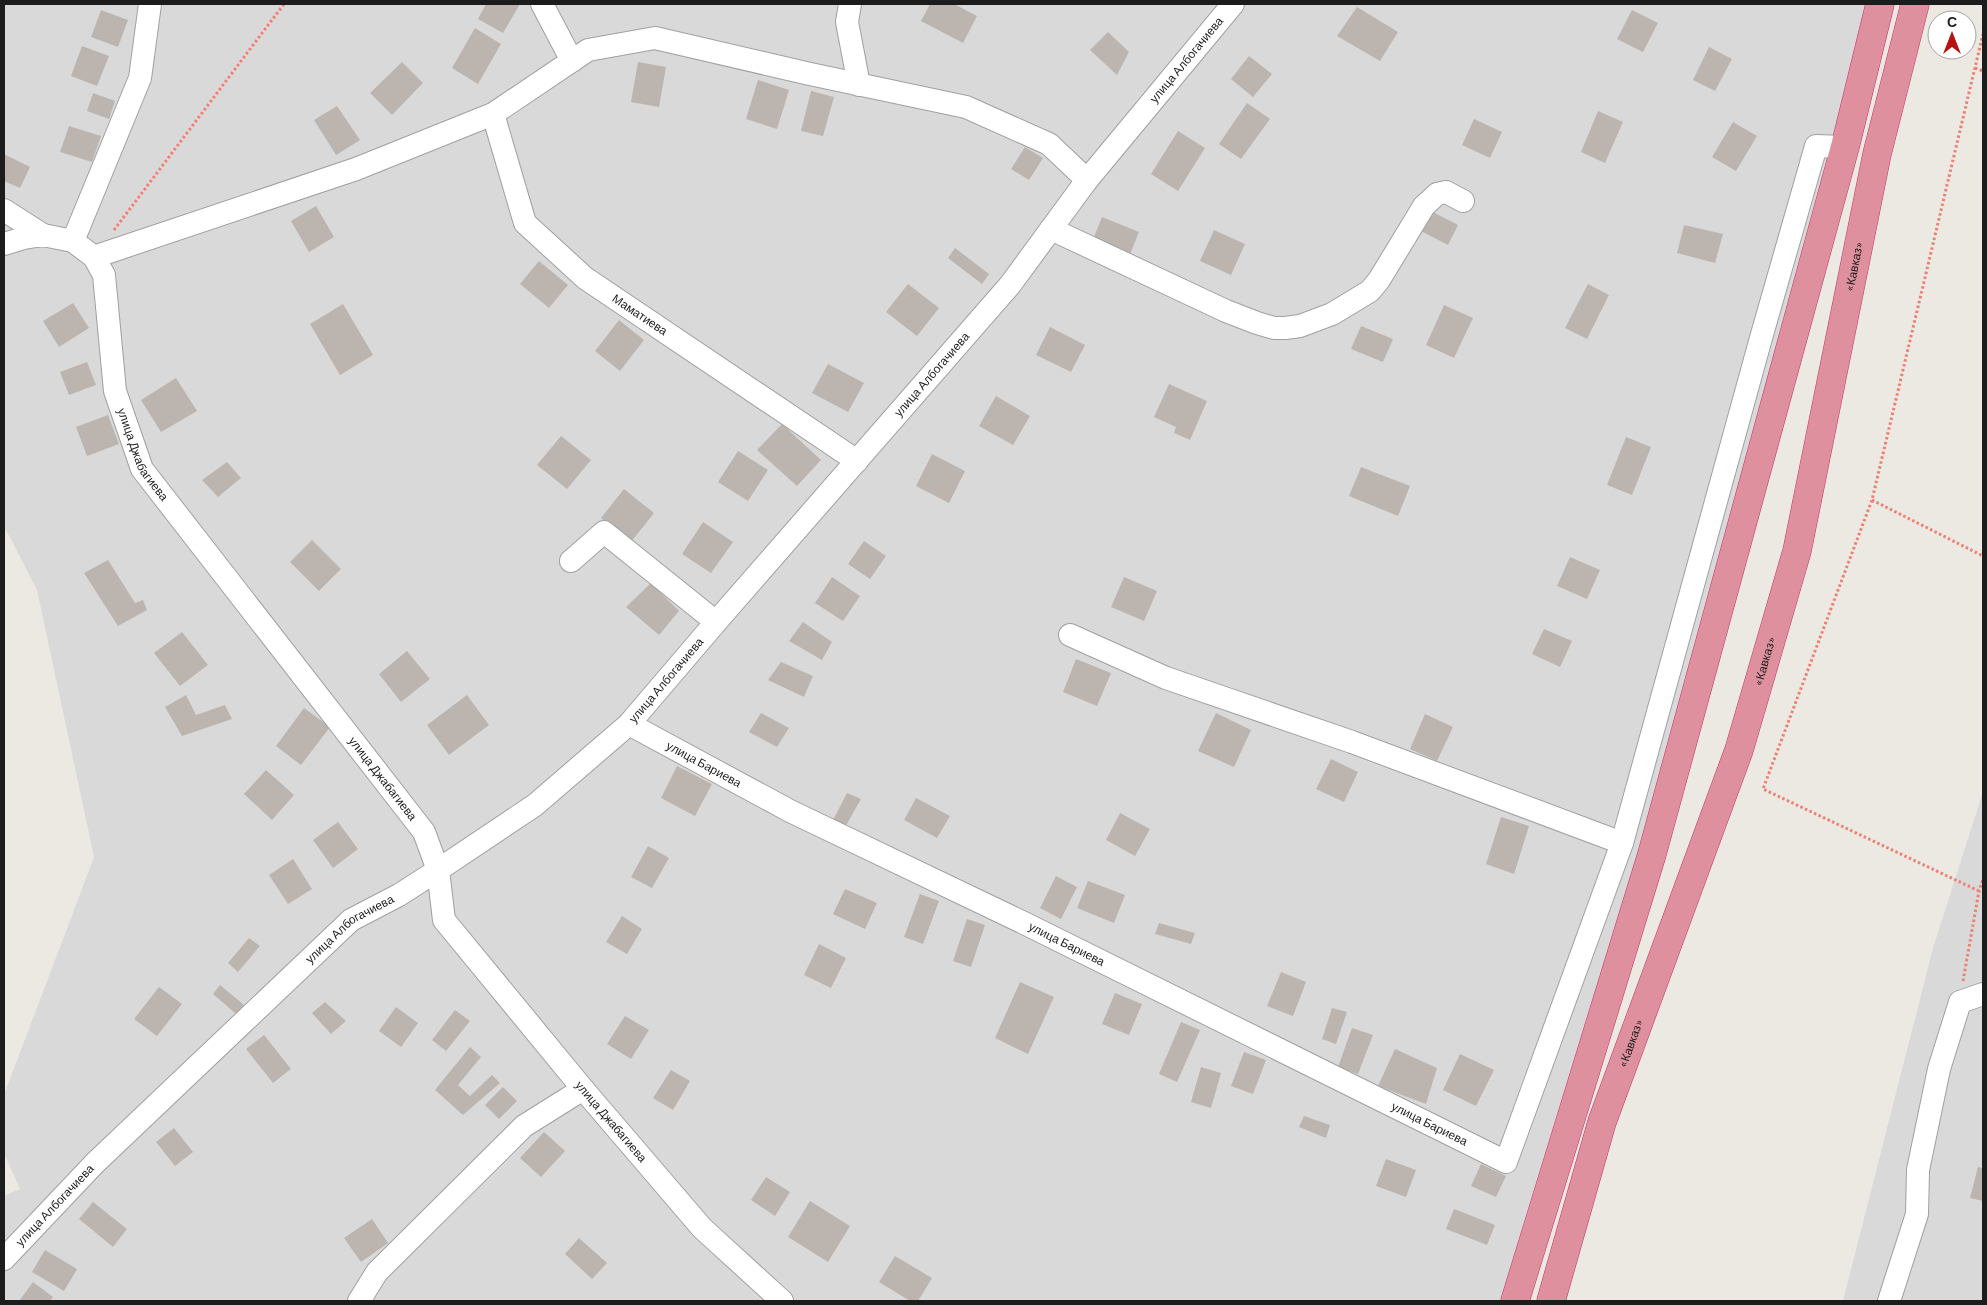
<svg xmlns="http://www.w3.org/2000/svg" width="1987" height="1305" font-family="Barlow,sans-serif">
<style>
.residential{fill:#dad9d9}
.building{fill:#bcb5af}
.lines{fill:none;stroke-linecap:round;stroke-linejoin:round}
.minor-casing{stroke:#a0a0a0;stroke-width:24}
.highway-casing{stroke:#c73265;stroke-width:29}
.path{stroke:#ed8073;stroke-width:3;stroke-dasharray:2.5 2.5;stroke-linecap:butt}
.minor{stroke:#fff;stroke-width:22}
.highway{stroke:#de909e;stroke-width:28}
.labels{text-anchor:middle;stroke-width:5;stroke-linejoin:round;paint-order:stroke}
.street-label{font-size:12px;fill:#1c1c1c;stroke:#fff}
</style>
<rect width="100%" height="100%" fill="#ece9e2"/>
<path class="residential" d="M4 4H1880L1515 1301H4V1196L20 1189 4 1153V1095L94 857 37 590 4 526Z
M1983 792V1301H1843L1933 948Z"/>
<path class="building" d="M486 4H520L503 33 478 19Z
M930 4H954L977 16 963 43 921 21Z
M1357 7 1398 32 1380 61 1337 36Z
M101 10 128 20 118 47 91 37Z
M1632 10 1658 23 1643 52 1617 39Z
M475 28 501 44 478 84 452 68Z
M1108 32 1129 52 1117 75 1090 50Z
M82 46 109 56 97 86 71 76Z
M1709 47 1732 59 1715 91 1693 80Z
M1249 56 1272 74 1253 97 1231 79Z
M402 62 423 83 392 115 370 93Z
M638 62 666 67 659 107 631 102Z
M758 80 789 90 777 129 746 119Z
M811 91 834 97 823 136 801 131Z
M93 93 115 101 109 119 87 111Z
M1247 103 1270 119 1241 159 1219 144Z
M337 106 360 140 336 155 314 120Z
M1598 111 1623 122 1605 163 1581 152Z
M1474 119 1502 132 1490 158 1462 145Z
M1733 122 1757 136 1736 171 1712 157Z
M69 126 101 136 92 162 60 152Z
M1178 131 1205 148 1178 191 1151 174Z
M1025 147 1043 158 1029 180 1011 169Z
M4 154 30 167 20 188 4 181Z
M316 206 334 237 309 252 291 221Z
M1429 210 1458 225 1448 245 1419 230Z
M1102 217 1139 232 1129 257 1092 242Z
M1684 225 1723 234 1715 263 1677 253Z
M1214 230 1245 244 1231 275 1200 261Z
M955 248 989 274 982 284 948 258Z
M539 261 568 285 549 308 520 284Z
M908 284 939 308 917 336 886 312Z
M1588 284 1609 295 1587 339 1565 328Z
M73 303 89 328 59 347 43 321Z
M343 304 373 355 340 375 310 324Z
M1444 305 1473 318 1454 358 1426 345Z
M619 320 644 340 620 371 595 351Z
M1361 326 1393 339 1383 362 1351 349Z
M1050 327 1085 345 1071 372 1036 355Z
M87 362 96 385 69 395 60 372Z
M828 364 864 383 848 412 812 393Z
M176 378 197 411 161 432 141 400Z
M1169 384 1207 401 1190 440 1174 433 1176 427 1154 417Z
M996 396 1030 416 1013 445 979 426Z
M108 415 119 444 87 456 76 427Z
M782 424 821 460 797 486 757 450Z
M561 436 591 460 567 489 537 465Z
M1626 437 1651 447 1632 495 1607 485Z
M738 451 768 470 748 501 718 482Z
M932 454 965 471 949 503 916 486Z
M227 462 241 478 218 497 202 480Z
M1361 467 1410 486 1398 516 1349 496Z
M624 489 654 513 631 542 601 518Z
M703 522 733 542 711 573 682 554Z
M312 540 341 569 319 591 290 562Z
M864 541 886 556 870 579 848 564Z
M1570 557 1600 570 1587 599 1557 586Z
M108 560 135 603 143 600 147 610 118 626 84 573Z
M832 577 860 596 843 621 815 603Z
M1124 577 1157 591 1144 621 1111 607Z
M651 583 679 611 659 635 626 607Z
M803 622 832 642 822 660 789 641Z
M1544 629 1572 641 1560 667 1532 654Z
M182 632 208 665 180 686 154 653Z
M407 651 430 679 401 702 379 674Z
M1076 659 1111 673 1097 706 1063 692Z
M781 662 813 676 804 697 768 680Z
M186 695 196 715 225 705 232 719 182 736 165 707Z
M467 695 489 725 449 755 427 725Z
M304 708 330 727 301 765 276 746Z
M761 713 789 728 777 747 749 732Z
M1216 713 1251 730 1234 767 1198 751Z
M1425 714 1453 727 1437 761 1410 749Z
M1331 759 1358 772 1344 802 1316 789Z
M677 766 712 784 695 816 661 798Z
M266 770 294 795 272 820 244 794Z
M847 793 861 799 844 829 831 824Z
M916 798 950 816 937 838 904 820Z
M1120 813 1150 829 1135 856 1106 840Z
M1501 817 1529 826 1514 874 1486 864Z
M338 822 358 849 333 868 313 840Z
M648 846 669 858 652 888 631 877Z
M293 859 312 889 288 904 269 875Z
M1056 876 1077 887 1061 919 1040 908Z
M1088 881 1125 895 1114 923 1077 908Z
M845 889 877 903 865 929 833 914Z
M920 894 939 901 923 944 904 937Z
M622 916 642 929 627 954 606 942Z
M967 919 985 925 971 967 953 961Z
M1159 923 1195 933 1191 944 1155 934Z
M249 938 260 946 238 972 228 963Z
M819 944 846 958 831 988 804 975Z
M1281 972 1306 982 1293 1016 1267 1006Z
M1020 982 1054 997 1028 1054 995 1038Z
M220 985 244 1005 236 1014 213 994Z
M159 987 182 1004 157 1036 134 1019Z
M1115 993 1142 1004 1129 1035 1102 1024Z
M325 1002 346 1021 331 1034 312 1013Z
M396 1007 418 1023 401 1047 379 1031Z
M1332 1008 1347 1012 1336 1044 1322 1039Z
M455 1010 470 1021 446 1051 432 1040Z
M625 1016 649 1030 631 1059 607 1044Z
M1181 1022 1200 1030 1177 1082 1159 1074Z
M1352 1028 1373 1035 1358 1074 1338 1067Z
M264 1035 291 1069 273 1083 246 1049Z
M470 1047 481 1057 458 1085 470 1096 492 1075 500 1083 463 1115 435 1090Z
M1395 1049 1437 1068 1426 1104 1378 1086Z
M1244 1052 1266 1060 1253 1094 1231 1086Z
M1460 1054 1494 1070 1476 1106 1443 1090Z
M1201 1067 1221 1073 1211 1108 1191 1102Z
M671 1070 690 1081 673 1110 653 1098Z
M503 1087 517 1101 499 1119 485 1105Z
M1304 1116 1330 1125 1326 1138 1299 1127Z
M174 1128 193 1152 175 1166 156 1142Z
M544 1132 565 1151 541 1177 520 1158Z
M1386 1159 1416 1170 1406 1197 1376 1186Z
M1481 1164 1506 1176 1496 1197 1471 1186Z
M1978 1167 1983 1168V1201L1970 1198Z
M766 1177 790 1192 775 1216 751 1200Z
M810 1201 850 1226 828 1262 788 1237Z
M93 1202 127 1229 113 1247 79 1219Z
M1454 1209 1495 1225 1487 1245 1446 1229Z
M372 1219 388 1243 361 1262 344 1238Z
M579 1238 607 1263 592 1279 565 1254Z
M45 1250 77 1269 64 1291 32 1272Z
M895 1256 932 1278 918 1301H910L879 1282Z
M33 1282 53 1297 50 1301H19Z"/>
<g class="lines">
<g class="minor-casing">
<g id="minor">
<path d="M542 4 572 61"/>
<path d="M850 4 847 22 859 85"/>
<path id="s1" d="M493 114 525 223 585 278 857 461"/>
<path d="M4 210 43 235"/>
<path d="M1051 229 1226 311 1257 323 1274 328H1285L1300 326 1332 314 1370 291 1379 280 1424 206 1437 194 1446 192 1463 201"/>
<path d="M73 241 140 78 150 4"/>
<path id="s2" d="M4 244 24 238 43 235 73 241 94 257 104 275 115 391 142 469 424 832 438 870 444 920 583 1089 702 1228 782 1301"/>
<path d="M94 257 356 169 493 114 588 50 655 38 810 74 966 107 1049 144 1087 180"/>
<path d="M571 561 604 532 716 622"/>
<path d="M1070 635 1166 678 1352 742 1622 843"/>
<path id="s3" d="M629 724 790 811 1026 924 1506 1162 1622 843 1761 338 1816 146 1845 147"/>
<path id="s4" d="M4 1259 95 1163 351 920 399 895 438 870 535 805 629 724 716 622 1010 285 1087 180 1233 4"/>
<path d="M359 1301 377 1272 524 1126 583 1089"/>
<path d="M1889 1301 1917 1214 1918 1170 1939 1069 1960 1002 1983 994"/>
</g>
</g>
<g class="highway-casing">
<g id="highway">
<path d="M1515 1301 1652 854 1845 147 1880 4"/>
<path id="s5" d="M1551 1301 1602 1122 1739 750 1797 551 1877 154 1915 4"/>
</g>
</g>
<path class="path" d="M1975 68 1983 71
M114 230 284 4
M1872 500 1983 556
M1979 891 1763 789 1872 500 1983 34
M1963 981 1979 891 1983 879"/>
<use href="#minor" class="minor"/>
<use href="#highway" class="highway"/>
</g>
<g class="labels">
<g class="street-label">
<text dy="4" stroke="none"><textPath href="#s4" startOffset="1694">улица Албогачиева</textPath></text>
<text dy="4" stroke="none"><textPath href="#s5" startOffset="1080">«Кавказ»</textPath></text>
<text dy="4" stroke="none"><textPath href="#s1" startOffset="261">Маматиева</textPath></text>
<text dy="4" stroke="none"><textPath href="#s4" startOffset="1289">улица Албогачиева</textPath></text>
<text dy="4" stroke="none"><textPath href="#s2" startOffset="304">улица Джабагиева</textPath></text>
<text dy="4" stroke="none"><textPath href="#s5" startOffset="675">«Кавказ»</textPath></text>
<text dy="4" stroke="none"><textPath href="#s4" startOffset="884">улица Албогачиева</textPath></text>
<text dy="4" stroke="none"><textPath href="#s3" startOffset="85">улица Бариева</textPath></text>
<text dy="4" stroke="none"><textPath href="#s2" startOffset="709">улица Джабагиева</textPath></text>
<text dy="4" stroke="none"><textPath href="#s4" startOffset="479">улица Албогачиева</textPath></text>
<text dy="4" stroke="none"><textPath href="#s3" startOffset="490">улица Бариева</textPath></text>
<text dy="4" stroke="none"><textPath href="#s5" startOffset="270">«Кавказ»</textPath></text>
<text dy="4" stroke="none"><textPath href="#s2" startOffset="1129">улица Джабагиева</textPath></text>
<text dy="4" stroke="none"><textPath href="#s3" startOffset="895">улица Бариева</textPath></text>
<text dy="4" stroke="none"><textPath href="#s4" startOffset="74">улица Албогачиева</textPath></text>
</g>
</g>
<rect width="1987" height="1305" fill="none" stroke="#1c1c1c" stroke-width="10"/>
<g transform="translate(1952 35)"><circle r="24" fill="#ffffff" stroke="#a4a4a4"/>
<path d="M0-4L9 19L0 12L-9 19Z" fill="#b71211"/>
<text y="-8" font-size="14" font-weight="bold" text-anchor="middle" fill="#1c1c1c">С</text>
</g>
</svg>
